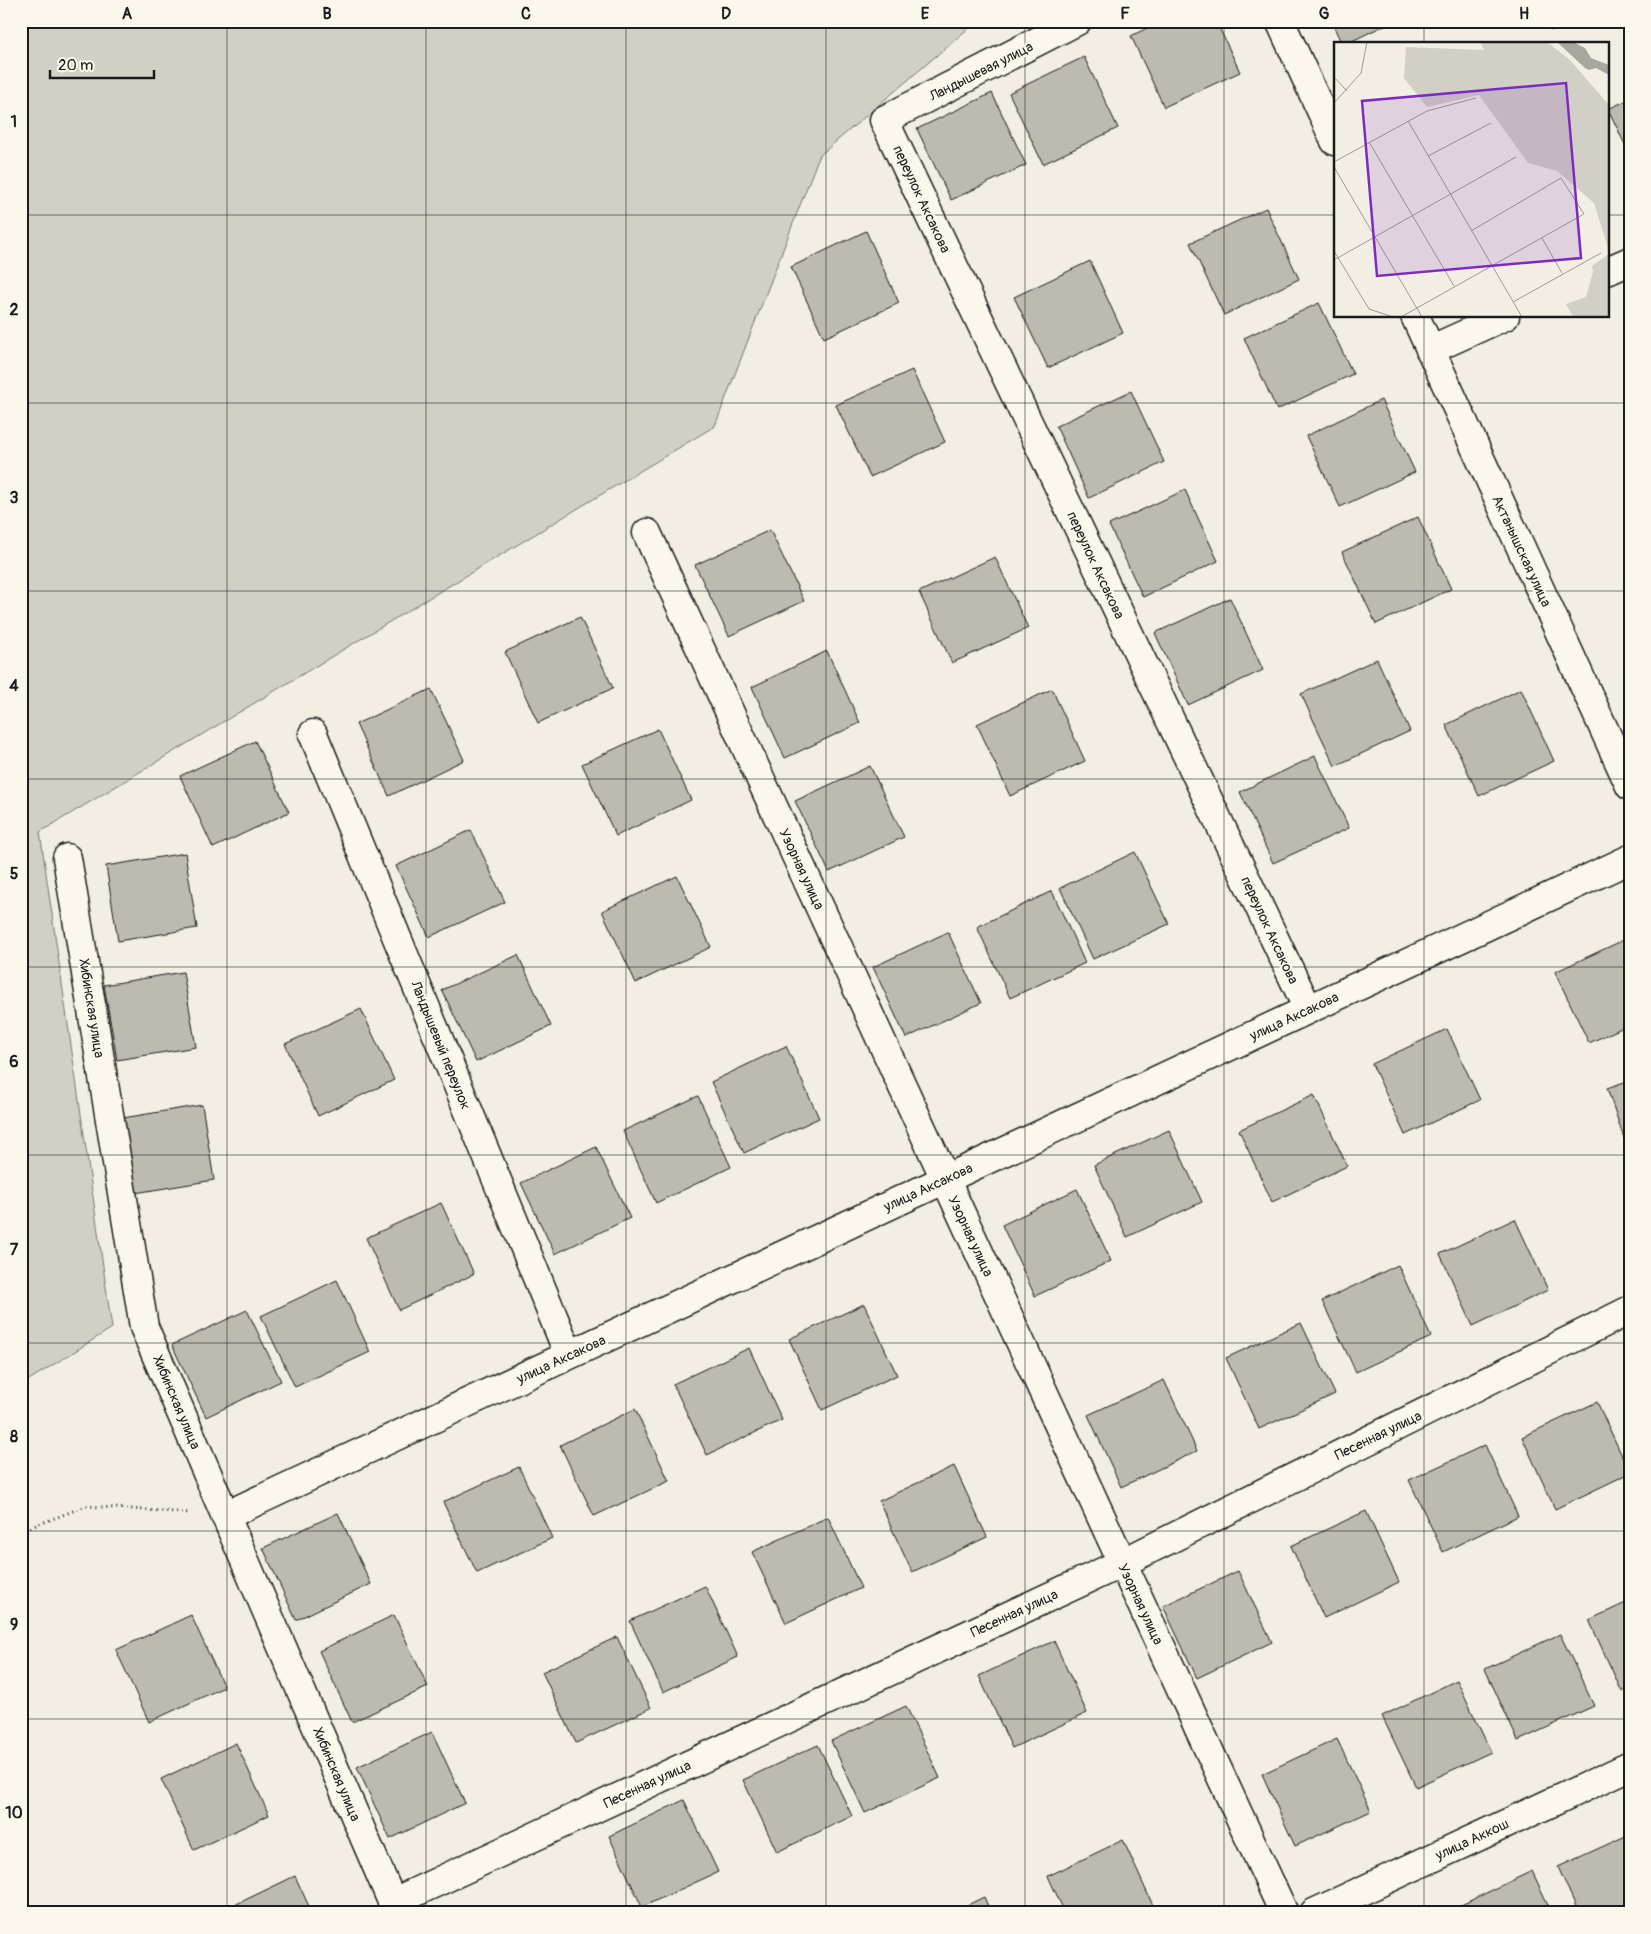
<svg xmlns="http://www.w3.org/2000/svg" width="1651" height="1934" font-family="Pangolin,sans-serif">
<style>
.green{fill:#d2cfc6;stroke:#777671}
.building{fill:#bdbab1;stroke:#1c1c1c}
.lines{fill:none;stroke-linecap:round;stroke-linejoin:round}
.minor-casing{stroke:#1c1c1c;stroke-width:31}
.path{stroke:#1c1c1c;stroke-width:3;stroke-dasharray:1 4;stroke-linecap:butt}
.minor{stroke:#fbf7ec;stroke-width:28}
.grid{fill:none;stroke:#1c1c1c;stroke-width:1;stroke-opacity:0.55}
.labels{text-anchor:middle;stroke-width:5;stroke-linejoin:round;paint-order:stroke}
.street-label{font-size:14px;fill:#1c1c1c;stroke:#fbf7ec}
.inset-road{fill:none;stroke:#9c9a94;stroke-width:1}
.view{fill:#7b2cbf;fill-opacity:0.15;stroke:#7b2cbf;stroke-width:2.5}
.inset-edge{fill:none;stroke:#1c1c1c;stroke-width:2.5}
.neatline{fill:none;stroke:#1c1c1c;stroke-width:2}
.grid-label{font-size:16px;text-anchor:middle;font-weight:bold;fill:#1c1c1c}
</style>
<rect width="100%" height="100%" fill="#f2eee4"/>
<filter id="ink" filterUnits="userSpaceOnUse"><feTurbulence type="fractalNoise" baseFrequency=".02" numOctaves="2"/><feDisplacementMap in="SourceGraphic" scale="10" xChannelSelector="R" yChannelSelector="G"/><feConvolveMatrix kernelMatrix="1 2 1 2 8 2 1 2 1" color-interpolation-filters="sRGB"/></filter>
<g filter="url(#ink)">
<path class="green" d="M21 21H977L819 156 715 426 40 832 112 1328 21 1385Z"/>
<path class="building" d="M1161 21H1216L1240 72 1164 107 1131 36Z
M1331 21H1393L1346 44H1342Z
M1544 21H1563L1551 31Z
M1084 57 1118 128 1043 164 1009 93Z
M992 93 1026 165 951 200 917 129Z
M1630 99V155L1608 109Z
M1266 208 1299 279 1224 315 1190 243Z
M866 231 899 303 824 338 791 267Z
M1090 261 1123 333 1048 368 1014 297Z
M1319 303 1353 374 1277 410 1244 338Z
M912 370 945 442 870 477 836 405Z
M1131 391 1164 462 1089 498 1056 426Z
M1381 400 1415 472 1340 507 1306 436Z
M1185 490 1218 561 1143 597 1109 525Z
M1418 517 1451 589 1376 624 1342 552Z
M770 530 804 601 729 636 695 565Z
M995 557 1028 628 952 663 919 592Z
M1230 598 1263 670 1188 705 1155 633Z
M580 617 613 688 538 723 505 652Z
M827 651 860 723 785 758 752 687Z
M1377 659 1410 731 1335 766 1301 694Z
M431 689 464 760 389 796 356 724Z
M1052 689 1085 761 1010 796 977 724Z
M1521 689 1554 761 1479 796 1446 725Z
M658 729 691 800 616 836 582 764Z
M255 741 289 812 213 848 180 776Z
M1315 756 1349 828 1273 863 1240 792Z
M870 766 904 837 829 872 795 801Z
M471 830 505 902 429 937 396 866Z
M1135 852 1169 924 1093 959 1060 888Z
M185 853 197 928 118 941 106 866Z
M677 876 711 947 636 983 602 911Z
M1052 891 1085 963 1010 998 977 927Z
M948 932 981 1003 906 1038 873 967Z
M1630 937V1024L1589 1043 1555 972Z
M518 955 551 1026 476 1062 442 990Z
M183 972 196 1047 117 1060 104 985Z
M361 1009 394 1080 318 1116 285 1044Z
M1447 1029 1480 1100 1405 1135 1372 1064Z
M786 1046 819 1118 744 1153 711 1082Z
M1630 1080V1137L1624 1138 1607 1088Z
M1314 1095 1347 1166 1272 1202 1239 1130Z
M698 1096 731 1167 656 1203 623 1131Z
M202 1105 214 1180 135 1193 123 1118Z
M1169 1130 1202 1202 1127 1237 1094 1165Z
M596 1147 630 1218 555 1254 521 1183Z
M1077 1189 1111 1261 1035 1296 1002 1225Z
M441 1203 474 1274 399 1310 366 1238Z
M1515 1219 1548 1290 1473 1326 1440 1254Z
M1398 1265 1431 1337 1356 1372 1322 1301Z
M337 1280 370 1352 295 1387 261 1316Z
M864 1304 897 1375 822 1410 789 1339Z
M247 1310 281 1381 206 1417 172 1345Z
M1301 1323 1335 1394 1259 1429 1226 1358Z
M749 1348 782 1420 707 1455 673 1384Z
M1164 1380 1197 1451 1121 1487 1088 1415Z
M1597 1402 1630 1473 1555 1509 1522 1437Z
M635 1409 669 1481 594 1516 560 1445Z
M1485 1445 1518 1516 1443 1552 1409 1480Z
M954 1466 987 1537 912 1572 879 1501Z
M519 1467 552 1538 477 1573 443 1502Z
M1366 1511 1399 1582 1324 1618 1291 1546Z
M338 1513 371 1584 296 1620 263 1548Z
M828 1517 861 1588 786 1623 752 1552Z
M1238 1571 1272 1642 1197 1678 1163 1606Z
M705 1586 738 1657 663 1692 630 1621Z
M1630 1601V1688L1622 1692 1589 1620Z
M191 1615 224 1687 149 1722 116 1650Z
M394 1615 428 1687 352 1722 319 1651Z
M1560 1634 1594 1706 1518 1741 1485 1669Z
M617 1637 651 1708 576 1743 542 1672Z
M1054 1641 1087 1713 1012 1748 979 1676Z
M1457 1680 1491 1752 1416 1787 1382 1716Z
M906 1706 940 1778 865 1813 831 1741Z
M432 1732 465 1803 390 1839 357 1767Z
M1337 1739 1371 1811 1295 1846 1262 1774Z
M236 1743 269 1815 194 1850 161 1779Z
M818 1745 852 1816 777 1852 743 1780Z
M684 1800 718 1872 642 1907 609 1836Z
M1630 1834V1913H1579L1558 1867Z
M1123 1840 1156 1912 1065 1913 1048 1876Z
M1532 1871 1552 1913H1460L1457 1907Z
M295 1876 312 1913H221L220 1912Z
M984 1897 991 1913H951Z"/>
<g class="lines">
<g class="minor-casing">
<path id="minor" d="M1077 21 884 120 1308 1009
M1280 21 1335 141
M1607 271 1630 261
M1415 316 1630 786
M1430 350 1505 316
M647 533 1284 1913
M313 734 569 1355
M67 858 144 1327 397 1913
M225 1516 1630 859
M392 1903 1122 1563 1630 1310
M1314 1913 1630 1766"/>
</g>
<path class="path" d="M21 1531 86 1506 191 1513"/>
<use href="#minor" class="minor"/>
</g>
</g>
<path class="grid" d="M227 21V1913M426 21V1913M626 21V1913M826 21V1913M1025 21V1913M1224 21V1913M1424 21V44M21 215H1335M1607 215H1630M1424 316V1913M21 403H1630M21 591H1630M21 779H1630M21 967H1630M21 1155H1630M21 1343H1630M21 1531H1630M21 1719H1630"/>
<g class="labels">
<g class="street-label">
<text transform="translate(981 71) rotate(-27)" y="5">Ландышевая улица</text>
<text transform="translate(922 199) rotate(65)" y="5">переулок Аксакова</text>
<text transform="translate(1522 551) rotate(65)" y="5">Актанышская улица</text>
<text transform="translate(1096 565) rotate(65)" y="5">переулок Аксакова</text>
<text transform="translate(802 869) rotate(65)" y="5">Узорная улица</text>
<text transform="translate(1270 930) rotate(65)" y="5">переулок Аксакова</text>
<text transform="translate(92 1008) rotate(81)" y="5">Хибинская улица</text>
<text transform="translate(1294 1016) rotate(-25)" y="5">улица Аксакова</text>
<text transform="translate(441 1045) rotate(68)" y="5">Ландышевый переулок</text>
<text transform="translate(928 1187) rotate(-25)" y="5">улица Аксакова</text>
<text transform="translate(971 1236) rotate(65)" y="5">Узорная улица</text>
<text transform="translate(561 1359) rotate(-25)" y="5">улица Аксакова</text>
<text transform="translate(177 1402) rotate(67)" y="5">Хибинская улица</text>
<text transform="translate(1378 1435) rotate(-26)" y="5">Песенная улица</text>
<text transform="translate(1141 1604) rotate(65)" y="5">Узорная улица</text>
<text transform="translate(1014 1613) rotate(-25)" y="5">Песенная улица</text>
<text transform="translate(337 1774) rotate(67)" y="5">Хибинская улица</text>
<text transform="translate(647 1784) rotate(-25)" y="5">Песенная улица</text>
<text transform="translate(1472 1839) rotate(-25)" y="5">улица Аккош</text>
</g>
</g>
<g transform="translate(1334 42)">
<rect width="275" height="275" fill="#f2eee4"/>
<path d="M146 0H213L236 18 275 63V209L260 161 223 129 194 121 145 53 93 65 70 36 72 5 150 8ZM275 212V275H239L232 262 252 255 259 230 258 224Z" fill="#d2cfc6"/>
<path d="M223 0H239L251 6 257 16 275 23V33L262 26 255 28 251 26Z" fill="#a9a6a0"/>
<path class="inset-road" d="M0 35 13 49M0 61 27 31 33 0M74 79 188 275M35 100 120 244M94 114 157 81M0 120 93 69 142 56M0 125 88 275M208 196 228 231M0 209 35 267 59 275M0 218 182 115M179 260 267 211M67 275 250 172 227 136 137 189"/>
<path class="view" d="M232 41 247 216 43 234 28 59Z"/>
<rect width="275" height="275" class="inset-edge"/>
</g>
<rect width="1651" height="1934" fill="none" stroke="#fbf7ec" stroke-width="55"/>
<path d="M50 70v8h104v-8" fill="none" stroke="#1c1c1c" stroke-width="2.5"/>
<text x="58" y="70" font-size="15" fill="#1c1c1c" stroke="#fbf7ec" stroke-width="4" paint-order="stroke">20 m</text>
<rect x="28" y="28" width="1596" height="1878" class="neatline"/>
<g class="grid-label">
<text x="127" y="19">A</text>
<text x="327" y="19">B</text>
<text x="526" y="19">C</text>
<text x="726" y="19">D</text>
<text x="925" y="19">E</text>
<text x="1125" y="19">F</text>
<text x="1324" y="19">G</text>
<text x="1524" y="19">H</text>
<text x="14" y="127">1</text>
<text x="14" y="315">2</text>
<text x="14" y="503">3</text>
<text x="14" y="691">4</text>
<text x="14" y="879">5</text>
<text x="14" y="1067">6</text>
<text x="14" y="1255">7</text>
<text x="14" y="1442">8</text>
<text x="14" y="1630">9</text>
<text x="14" y="1818">10</text>
</g>
</svg>
